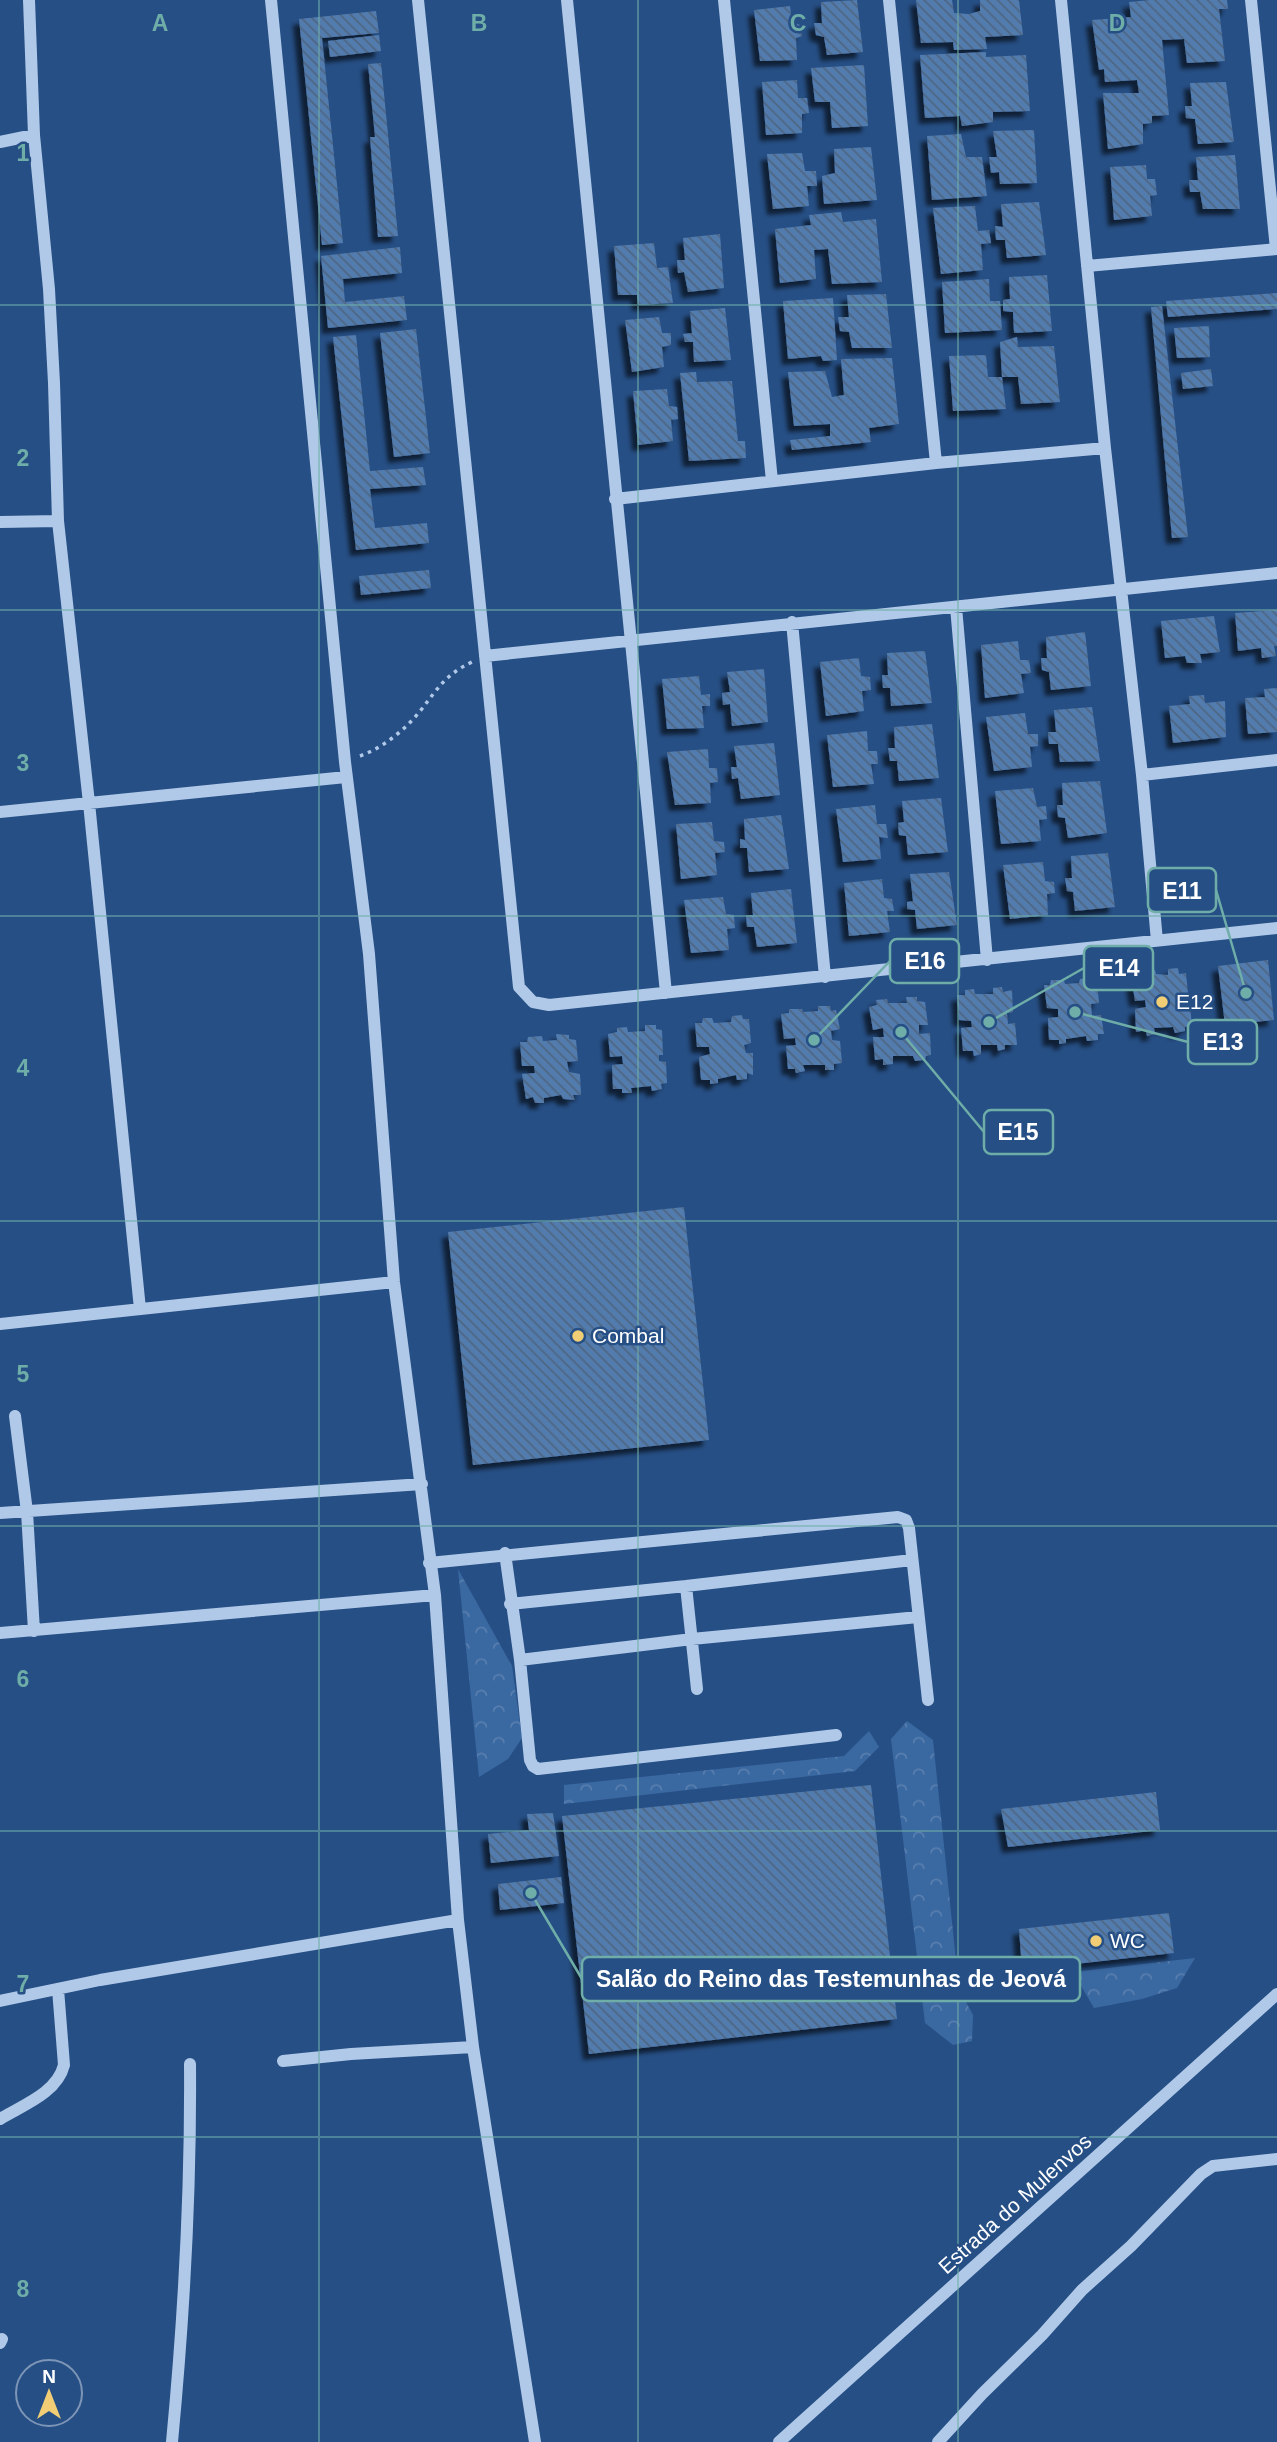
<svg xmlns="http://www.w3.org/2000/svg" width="1277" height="2442" font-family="Arial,sans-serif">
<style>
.park{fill:url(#park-crowns)}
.building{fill:url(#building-back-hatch);filter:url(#shadow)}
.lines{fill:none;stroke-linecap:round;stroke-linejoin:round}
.path{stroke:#b0c9e8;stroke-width:3.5;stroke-dasharray:3.5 5;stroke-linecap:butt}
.minor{stroke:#b0c9e8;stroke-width:12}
.grid{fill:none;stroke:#6fada8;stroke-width:2;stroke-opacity:0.55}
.poi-dot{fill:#f1ce75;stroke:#264f85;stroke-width:2.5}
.labels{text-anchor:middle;stroke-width:5;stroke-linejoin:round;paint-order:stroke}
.poi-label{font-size:21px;fill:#fff;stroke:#264f85;text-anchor:start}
.street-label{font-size:21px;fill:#fff;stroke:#264f85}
.grid-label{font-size:23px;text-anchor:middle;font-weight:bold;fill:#6fada8;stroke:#264f85;stroke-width:5;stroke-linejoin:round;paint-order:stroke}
.leader{fill:none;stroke:#6fada8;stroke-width:2.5}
.callout-dot{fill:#6fada8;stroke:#264f85;stroke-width:2.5}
.callout{fill:#264f85;stroke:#6fada8;stroke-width:2.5}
.callout-label{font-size:23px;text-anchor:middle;font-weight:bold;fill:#fff}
</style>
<defs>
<pattern id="park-crowns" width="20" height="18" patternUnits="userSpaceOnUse" patternTransform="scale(1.75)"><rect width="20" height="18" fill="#3a68a1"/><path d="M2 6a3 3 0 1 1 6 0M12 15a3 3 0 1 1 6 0" fill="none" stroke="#587faf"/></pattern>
<pattern id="building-back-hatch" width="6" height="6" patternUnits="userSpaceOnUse" patternTransform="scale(1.75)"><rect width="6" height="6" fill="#527bae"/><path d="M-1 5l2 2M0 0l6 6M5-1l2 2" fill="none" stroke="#4f6682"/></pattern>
<filter id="shadow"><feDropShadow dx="-6" dy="6" stdDeviation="2" flood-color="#0009"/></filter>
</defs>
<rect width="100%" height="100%" fill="#264f85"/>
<path class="park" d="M458 1569 512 1666 522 1738 508 1759 479 1777Z
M907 1721 933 1740 959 1989 973 2015 972 2041 953 2045 925 2023 891 1739Z
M869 1731 879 1747 855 1771 564 1804V1785L844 1756Z
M1195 1958 1177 1988 1142 1999 1094 2008 1073 1972Z"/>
<path class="building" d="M857 0 863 52 827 55 824 37 816 35 814 23H822L821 2Z
M916 0H952L954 13 969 14 980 11V0H1019L1023 35 985 37 987 49 954 50 953 42 921 43Z
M1150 0H1227L1228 9H1219L1225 61 1187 63 1184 39 1162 40 1169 115 1152 116V123L1143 124V144L1108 149 1103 93H1139L1137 80 1105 82 1104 69 1099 70 1092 20 1131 17 1129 2Z
M790 6 792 22 800 25 802 36 796 38 797 60 760 61 754 10Z
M376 11 379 33 322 38 343 243 322 245 299 19Z
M379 35 381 51 330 57 328 41Z
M986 52V57L1026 55 1030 111 993 112V122L962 126 960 116 925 118 920 55Z
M381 63 398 236 378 237 370 137H375L368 64Z
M864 65 868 126 832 128 830 102H815L811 68Z
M797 80 798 98H807L809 113 802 114V133L766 135 762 82Z
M1226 82 1234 142 1198 144 1195 119 1186 118 1185 106H1192L1190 83Z
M1034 130 1037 183 1000 184 999 172 991 173 989 157H997L993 131Z
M961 134 966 157H982L987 196 932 200 927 136Z
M871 147 877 200 824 204 822 176 835 173 834 149Z
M802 153 805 171H816L817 186H807L809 206 773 209 767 154Z
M1235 155 1240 209H1203L1200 192H1190L1189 180H1198L1196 157Z
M1146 165 1147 179H1155L1157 195 1150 196 1152 216 1114 220 1110 167Z
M1039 202 1046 255 1007 258 1005 240H996L995 226 1003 227 1001 204Z
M975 206 978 231 989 230 991 243 981 244 983 270 941 274 933 208Z
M841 212 843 222 876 219 882 282 832 284 828 249 814 250 816 279 780 283 775 229 811 225 809 215Z
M720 234 724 288 688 292 684 272 678 273 677 260H685L683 238Z
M654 243 657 268 668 267 673 303 638 305 637 295H618L614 246Z
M400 247 402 273 343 279 345 302 404 296 407 320 328 328 321 256Z
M1047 275 1052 331 1014 333 1013 312 1003 311V300L1010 299 1009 277Z
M989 279 990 301H1000L1002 330 945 333 942 282Z
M1277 293V309L1168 317 1166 301Z
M886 294 892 348H852L849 332 840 331 838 317H849L847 295Z
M833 298 837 360 823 361 821 356 788 359 783 301Z
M1162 306 1164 324 1188 537 1172 538 1151 307Z
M725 308 731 360 694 362 693 342H685L683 334 692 333 690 311Z
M659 317 662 333H671V345L662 347 664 367 632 372 625 320Z
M1209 326 1210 357 1177 358 1174 328Z
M416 329 430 453 394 457 380 333Z
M356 335 370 471 423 467 426 485 370 489 375 528 427 523 429 543 356 550 333 337Z
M1017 337 1018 347 1054 346 1060 402 1021 404 1018 377H1002L1000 342Z
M986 355 988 377H1002L1006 409 953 411 949 356Z
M892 358 899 424 869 428 871 442 792 450 790 440 830 436V424L794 426 788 372 825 371 832 397 844 395 841 359Z
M1211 369 1213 386 1183 389 1181 373Z
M696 372 697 382 732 381 738 441H745L746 458 689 461 680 373Z
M667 389 669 406 677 407 678 419 671 420 673 441 638 445 633 391Z
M429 570 431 588 361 595 359 576Z
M1277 610V646H1274L1276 656 1262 658 1261 648 1238 651 1235 613Z
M1214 616 1220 652 1200 654 1202 663H1187L1185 656 1165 658 1161 621Z
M1085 632 1091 686 1051 690 1049 672 1042 670 1041 658H1047L1046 637Z
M1018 641 1020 660H1029L1031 673 1021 674 1024 693 985 698 981 645Z
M925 651 932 703 891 706 890 688H883L882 675H888L887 653Z
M859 658 861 676 870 677 871 690 862 691 864 711 826 716 820 662Z
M764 669 768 722 732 726 730 704 723 705 722 693 730 692 727 672Z
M699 676 701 695 710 694V706H702L704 728 667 729 662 679Z
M1277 688V732L1248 734 1245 698 1265 697 1264 689Z
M1204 695 1205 703 1225 701 1226 737 1173 743 1169 706 1190 704 1189 696Z
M1092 707 1100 761 1060 762 1058 744H1049L1048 732H1056L1054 710Z
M1025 713 1028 734H1038V746L1030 747 1032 767 994 771 986 717Z
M932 724 939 778 899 781 897 761H890L888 748H895L894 727Z
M867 731 868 751H877L878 764H871L874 784 833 787 827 735Z
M774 743 780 795 741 799 738 778 732 779 731 767H737L734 746Z
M708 749 709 768H717L718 782 710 783 711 803 675 805 667 752Z
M1100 781 1107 833 1068 838 1065 818 1058 817 1057 805H1063L1062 783Z
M1033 788 1037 807 1046 806 1047 819 1039 820 1041 841 1001 844 995 791Z
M941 798 948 852 908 855 906 836 899 835 898 823 904 822 902 801Z
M875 805 877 824H886L888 838 879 837 881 859 843 862 836 809Z
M781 815 789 869 749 872 747 848H740V839L745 840 744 819Z
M712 822 714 841 724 842 725 852 715 853 717 875 681 879 676 824Z
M1108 853 1115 907 1075 911 1073 892 1067 891 1065 878H1072L1071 856Z
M1043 862 1045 881 1054 882 1055 893 1047 894 1048 915 1010 919 1003 865Z
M949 872 957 925 917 929 915 910 907 909V902L913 901 910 874Z
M882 879 884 898 892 899 894 911H887L890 932 849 936 844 883Z
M791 889 797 943 757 947 754 927H747L746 915H753L751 893Z
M723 897 726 914 734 915 735 928 727 929 729 950 691 953 684 900Z
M1268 960 1274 1020 1225 1025 1218 966Z
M1178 968 1179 974 1186 973 1188 993 1178 995V1004L1190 1005 1192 1026 1185 1027V1031L1175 1033 1173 1027 1154 1028 1155 1034 1147 1036 1146 1030 1136 1032 1135 1009 1146 1007 1145 1000 1135 1001 1131 976 1138 975 1139 971 1155 970 1156 974 1168 975V969Z
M1092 977 1093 981H1097L1099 1003 1091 1004 1092 1016 1101 1015 1104 1034H1098V1040L1087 1041 1086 1036 1066 1039V1043L1059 1044V1040H1049L1048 1018 1058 1017V1009L1047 1008 1044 985H1050L1051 980H1064L1065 984 1079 983 1080 979Z
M1002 987 1003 992 1012 990 1013 1012 1007 1013 1008 1024 1015 1023 1017 1045H1005V1049L998 1051 997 1045H981V1054L974 1056 973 1051H963L961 1028 972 1027 971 1021 959 1020 957 995H965V990L974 989 975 994H993V988Z
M906 997H917V1001L925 1002 928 1025H919V1034L930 1033 931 1055 926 1056 925 1060 915 1061 913 1056H893V1064L883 1065V1059L875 1060 873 1037H884L883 1028 873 1030 869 1007 877 1005 876 1000 887 999 888 1003H907Z
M818 1006H830L831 1011 836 1010 840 1029 831 1031 832 1040 840 1041 842 1063 834 1064V1070H825V1065H803L805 1071 796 1073 795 1069H788L786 1046 796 1045 795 1038 784 1039 781 1014 789 1013V1009H802L803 1012 818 1011Z
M742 1015 743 1019H749L751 1043 744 1045 746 1053H753V1075L747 1073V1079L737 1080 736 1075 718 1079V1083L710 1084V1080H701L699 1057 710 1054 709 1047H697L695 1023H702L703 1018H712L714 1023 731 1022 732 1016Z
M645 1025H656V1029L662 1030 663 1055H659V1061L666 1062 667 1083 661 1084 662 1089 652 1091 651 1086 631 1088 632 1093H622V1089H613L612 1065 623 1064 622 1056 610 1057 608 1034 617 1032V1028L627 1027 628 1032 645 1031Z
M556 1034 569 1035V1039L576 1040 578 1061 567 1062 569 1072 580 1074 581 1095H573L575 1100 563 1099 561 1095 544 1098V1103H535L533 1097 526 1099 522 1074 535 1073 534 1066H522L520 1042H527L528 1037 542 1036 543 1041 557 1040Z
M684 1207 709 1440 473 1465 448 1232Z
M871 1785 897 2019 589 2054 562 1816Z
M1156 1792 1160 1830 1008 1847 1001 1809Z
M553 1813 559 1856 491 1863 488 1834 529 1830 527 1814Z
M561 1877 564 1903 500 1910 498 1884Z
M1169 1913 1174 1953 1022 1970 1019 1929Z"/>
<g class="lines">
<path class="path" d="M360 756C384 747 405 730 421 710 439 687 445 675 472 662"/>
<path class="minor" d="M29 0 34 135 49 289 54 383 58 521 89 803 140 1309
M271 0 345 762 369 954 394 1282 435 1595 458 1920 473 2047 535 2442
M418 0 519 987 533 1002 549 1005 1277 928
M567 0 666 993
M724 0 772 481
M889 0 936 463
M1061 0 1105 448 1142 775 1157 941
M1251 0 1276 249
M0 142 34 135
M1087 266 1277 249
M615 499 936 463 1105 448
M0 522 58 521
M956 607 987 960
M792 622 825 977
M485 656 1277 573
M1142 775 1277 760
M0 812 346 777
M0 1324 394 1282
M15 1416 27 1512 34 1631
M0 1513 422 1484
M505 1553 520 1660 530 1760 533 1766 538 1769 836 1735
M429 1563 898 1517 906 1520 909 1528 928 1700
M686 1586 697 1689
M510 1604 686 1586 912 1560
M0 1633 435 1595
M520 1660 692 1639 918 1617
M0 2001 100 1980 458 1920
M283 2061 351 2054 473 2047
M0 2119C23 2105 57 2093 64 2065L58 1989
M0 2343 2 2339
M172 2442C184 2316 191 2190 190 2064
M779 2442 1277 1994
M938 2442 982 2394 1042 2335 1082 2290 1131 2246 1201 2174 1213 2166 1277 2159"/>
</g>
<path class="grid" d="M319 0V2442M638 0V2442M958 0V2442M0 305H1277M0 610H1277M0 916H1277M0 1221H1277M0 1526H1277M0 1831H1277M0 2137H1277"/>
<g class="poi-dot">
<circle cx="1162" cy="1002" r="7"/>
<circle cx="578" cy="1336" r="7"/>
<circle cx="1096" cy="1941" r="7"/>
</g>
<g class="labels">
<g class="poi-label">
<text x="1176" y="1009">E12</text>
<text x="592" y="1343">Combal</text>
<text x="1110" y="1948">WC</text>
</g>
<g class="street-label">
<text transform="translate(1015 2204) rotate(-42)" y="7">Estrada do Mulenvos</text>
</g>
</g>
<g class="grid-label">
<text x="160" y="31">A</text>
<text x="479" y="31">B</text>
<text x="798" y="31">C</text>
<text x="1117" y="31">D</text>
<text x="23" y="161">1</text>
<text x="23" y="466">2</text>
<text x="23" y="771">3</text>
<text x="23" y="1076">4</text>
<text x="23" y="1382">5</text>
<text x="23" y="1687">6</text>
<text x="23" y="1992">7</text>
<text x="23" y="2297">8</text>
</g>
<path class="leader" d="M1246 993L1216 890M814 1040L890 961M989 1022L1084 968M1075 1012L1188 1042M901 1032L984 1132M531 1893L582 1979"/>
<g class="callout-dot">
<circle cx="1246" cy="993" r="7"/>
<circle cx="814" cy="1040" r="7"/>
<circle cx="989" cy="1022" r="7"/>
<circle cx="1075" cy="1012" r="7"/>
<circle cx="901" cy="1032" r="7"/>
<circle cx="531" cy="1893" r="7"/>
</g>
<g class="callout">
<rect x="1148" y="868" width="68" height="44" rx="7"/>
<rect x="890" y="939" width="69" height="44" rx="7"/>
<rect x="1084" y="946" width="69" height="44" rx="7"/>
<rect x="1188" y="1020" width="69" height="44" rx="7"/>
<rect x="984" y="1110" width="69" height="44" rx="7"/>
<rect x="582" y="1957" width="498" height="44" rx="7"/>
</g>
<g class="callout-label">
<text x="1182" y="899">E11</text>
<text x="925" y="969">E16</text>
<text x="1119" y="976">E14</text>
<text x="1223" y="1050">E13</text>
<text x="1018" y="1140">E15</text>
<text x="831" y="1987">Salão do Reino das Testemunhas de Jeová</text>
</g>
<g transform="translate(49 2393)"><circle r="33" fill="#264f85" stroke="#7d95b6" stroke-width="2"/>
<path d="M0-5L12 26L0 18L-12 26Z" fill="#f1ce75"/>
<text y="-10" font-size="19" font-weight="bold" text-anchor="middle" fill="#ffffff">N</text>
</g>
</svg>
